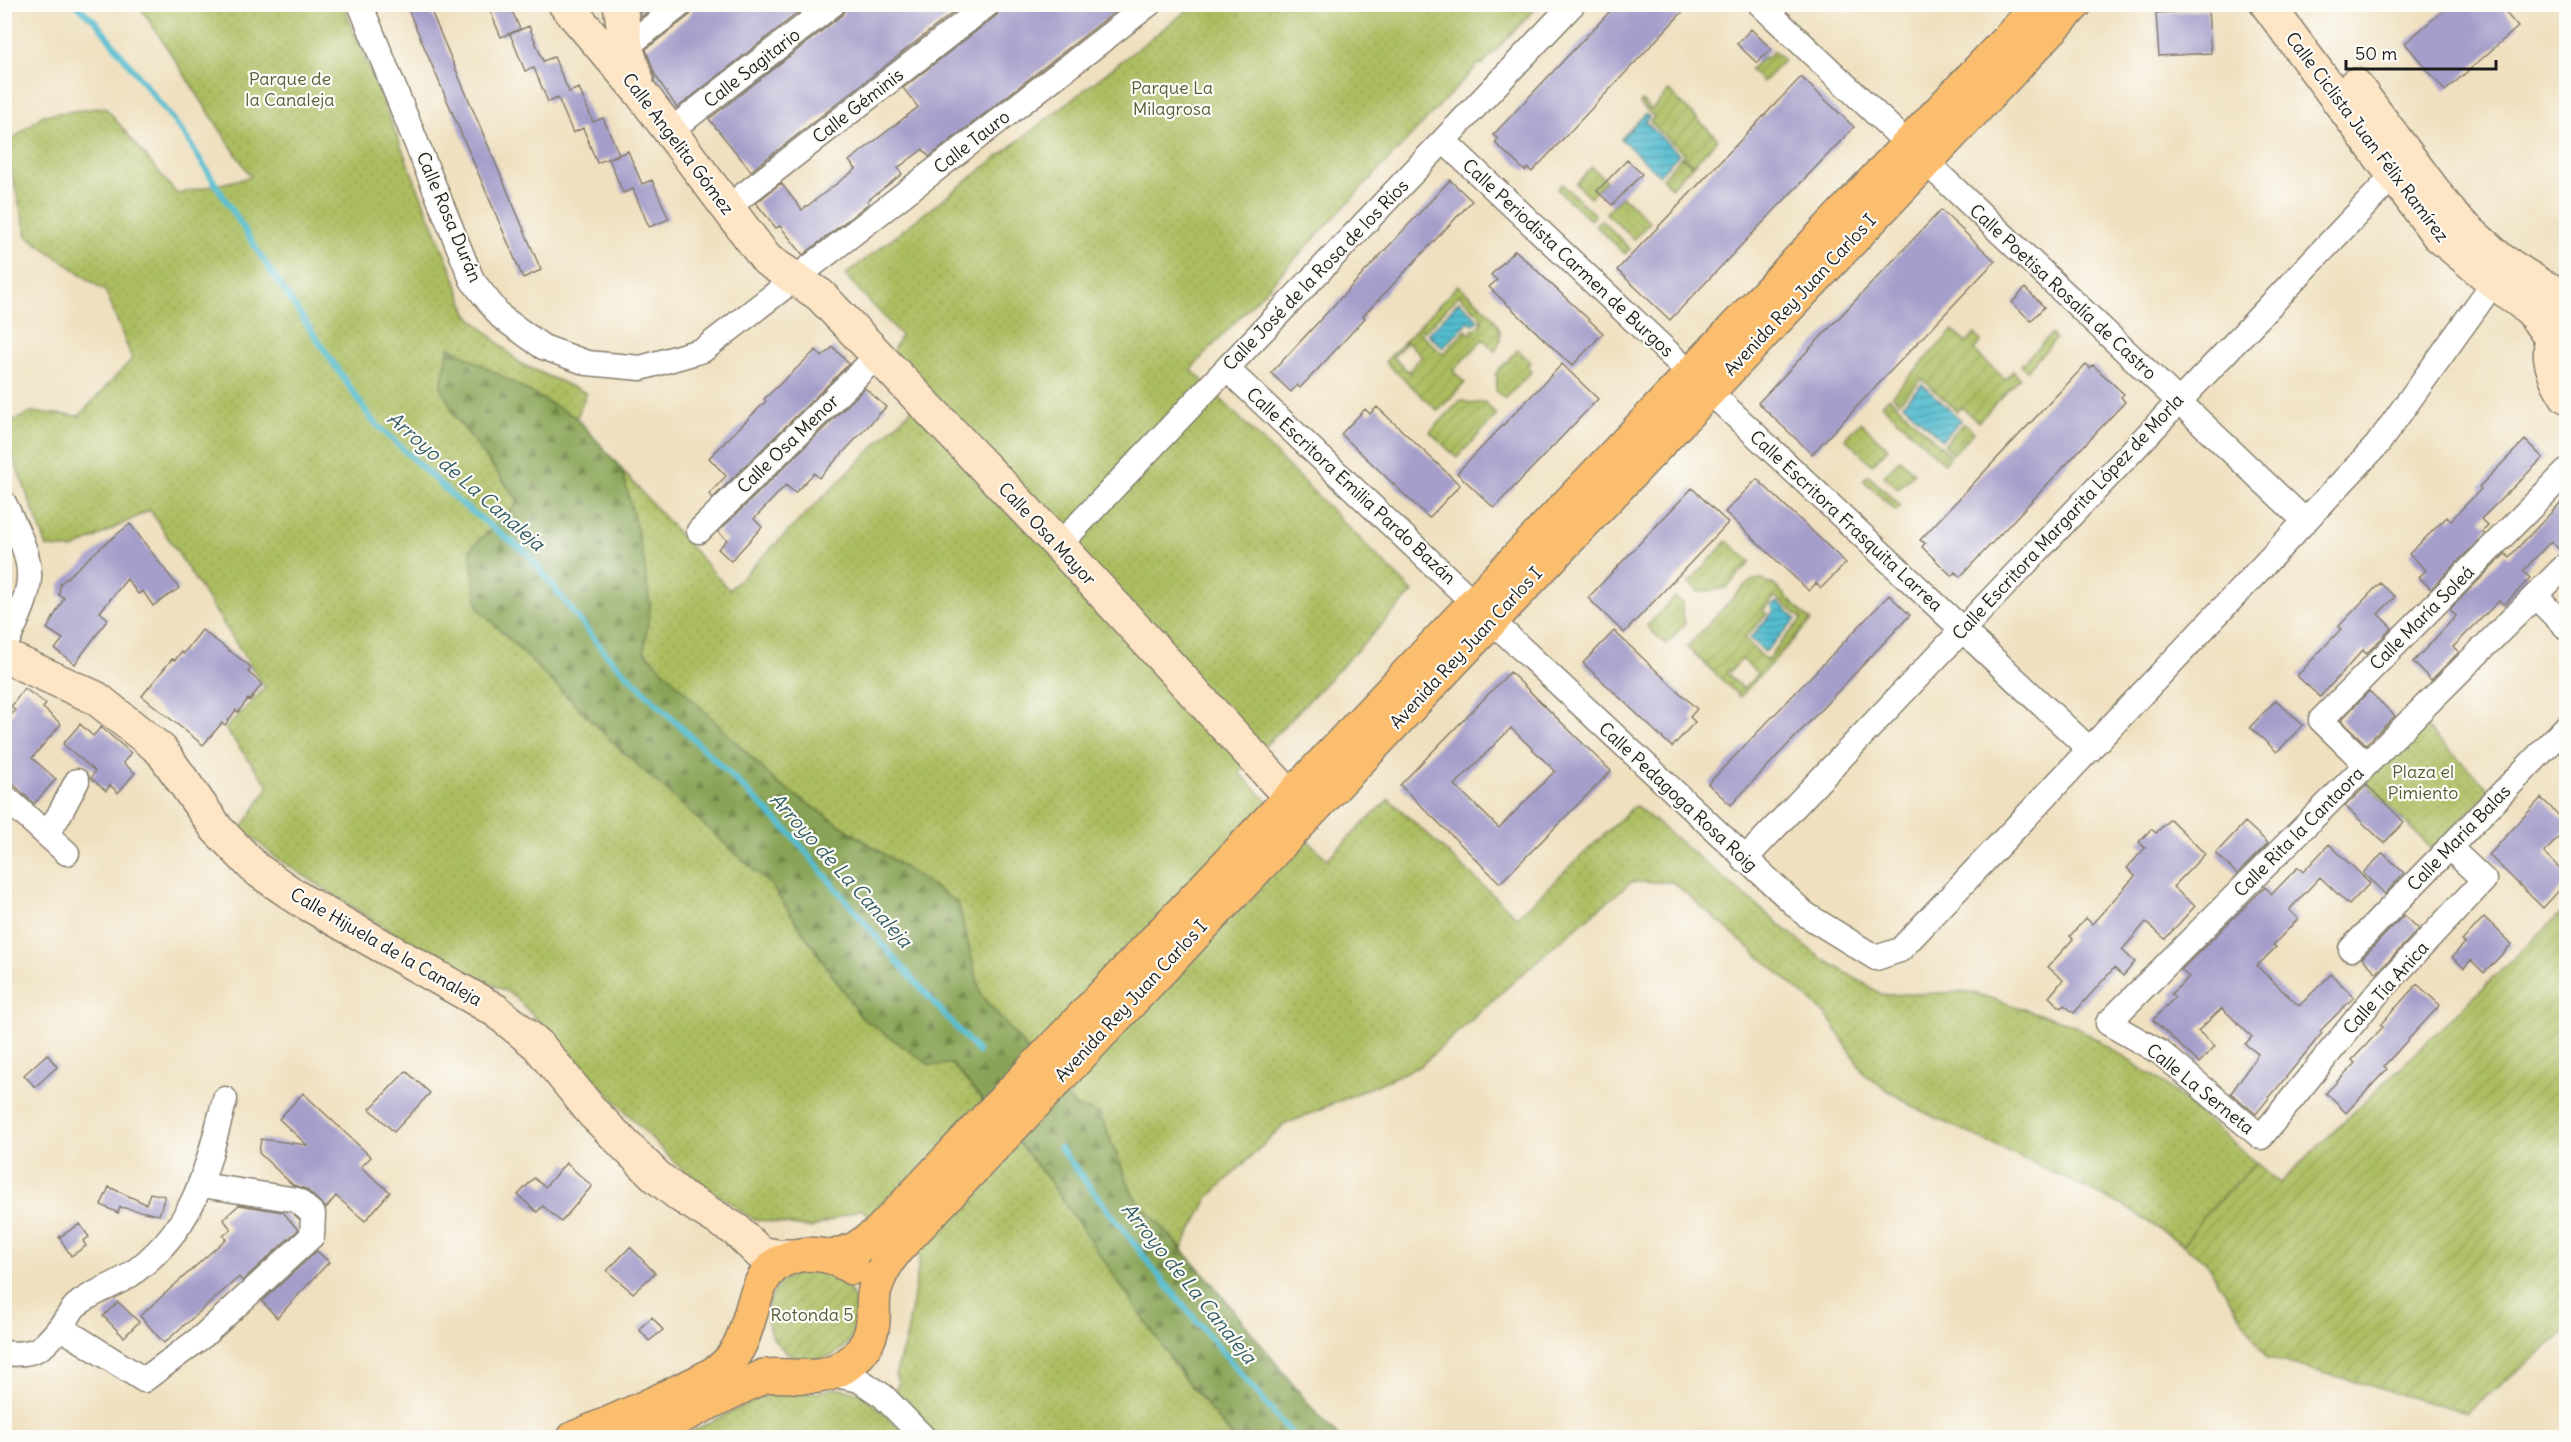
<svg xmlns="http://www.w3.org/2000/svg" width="2571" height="1442" font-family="Delius,sans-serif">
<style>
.grass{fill:url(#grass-dots);stroke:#646c3e;stroke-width:1.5}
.forest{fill:url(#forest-firs);stroke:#526039;stroke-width:1.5}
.garden{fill:url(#garden-furrows);stroke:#646c3e;stroke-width:1.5;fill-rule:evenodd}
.water{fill:url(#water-rules);stroke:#386c76;stroke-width:1.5}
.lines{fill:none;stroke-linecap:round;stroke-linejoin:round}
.stream{stroke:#54bdd0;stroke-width:6}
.building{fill:#a59eca;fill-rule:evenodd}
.street-casing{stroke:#867e6e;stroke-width:27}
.secondary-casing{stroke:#867e6e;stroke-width:36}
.primary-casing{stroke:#867e6e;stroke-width:36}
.street{stroke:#fff;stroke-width:24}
.secondary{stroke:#fde5c5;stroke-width:33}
.primary{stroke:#fbbe6e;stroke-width:33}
.labels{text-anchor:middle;stroke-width:4.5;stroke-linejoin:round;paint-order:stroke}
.street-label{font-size:18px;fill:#1c1c1c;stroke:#fdfcf7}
.park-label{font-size:18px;fill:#565c37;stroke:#fdfcf7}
.water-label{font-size:20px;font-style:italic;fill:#325c64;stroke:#fdfcf7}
</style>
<defs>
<pattern id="grass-dots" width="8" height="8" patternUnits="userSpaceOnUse" patternTransform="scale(1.5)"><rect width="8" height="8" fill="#acbd60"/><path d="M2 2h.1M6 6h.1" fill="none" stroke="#93a253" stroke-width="1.8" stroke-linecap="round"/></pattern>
<pattern id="forest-firs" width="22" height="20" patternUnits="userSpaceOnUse" patternTransform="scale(1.5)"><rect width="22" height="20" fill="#89a456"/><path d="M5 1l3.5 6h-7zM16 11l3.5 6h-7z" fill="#6f8546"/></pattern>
<pattern id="garden-furrows" width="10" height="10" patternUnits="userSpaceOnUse" patternTransform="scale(1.5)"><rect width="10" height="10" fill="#acbd60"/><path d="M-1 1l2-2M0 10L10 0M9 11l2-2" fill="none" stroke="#93a253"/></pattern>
<pattern id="water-rules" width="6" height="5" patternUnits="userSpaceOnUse" patternTransform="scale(1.5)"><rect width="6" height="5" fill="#54bdd0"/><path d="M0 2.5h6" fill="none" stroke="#4599a8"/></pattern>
</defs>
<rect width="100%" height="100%" fill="#fdfcf7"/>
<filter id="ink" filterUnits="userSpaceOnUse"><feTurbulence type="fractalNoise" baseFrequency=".0167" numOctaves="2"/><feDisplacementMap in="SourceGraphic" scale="12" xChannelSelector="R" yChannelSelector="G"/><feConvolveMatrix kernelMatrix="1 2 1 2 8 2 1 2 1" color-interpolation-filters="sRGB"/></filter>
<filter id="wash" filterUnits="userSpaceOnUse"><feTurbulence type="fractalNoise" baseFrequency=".008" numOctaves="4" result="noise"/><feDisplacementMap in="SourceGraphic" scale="24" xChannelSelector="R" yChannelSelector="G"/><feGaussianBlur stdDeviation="1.35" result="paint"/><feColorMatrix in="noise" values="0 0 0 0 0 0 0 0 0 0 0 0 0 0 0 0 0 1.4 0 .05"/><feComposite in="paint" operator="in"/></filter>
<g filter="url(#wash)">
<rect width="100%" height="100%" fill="#efe0c0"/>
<path class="grass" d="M139 5H343L454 276 467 314 521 364 586 393 577 418 449 348 441 387 455 416 519 502 471 549 620 749 771 885 861 1017 930 1065 952 1064 1047 1177 1184 1378 1233 1437H936L893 1391 899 1384 895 1375 907 1335 920 1257 861 1209 811 1228 753 1219 680 1168 513 995 390 931 275 857 242 828 269 786 225 729 265 688 150 510 73 549 47 547 5 436V425L31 412 79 416 132 359 106 292 27 236 5 145 43 115 105 107 177 194 251 177Z
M1194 5H1539L1482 65 1480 63 1191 369 1413 592 1239 773 1327 859 1389 799 1517 917 1635 805 1818 956 1883 995 1971 992 2074 1025 2164 1083 2256 1163 2202 1218 2183 1245 2124 1206 1915 1108 1865 1075 1826 1014 1673 882H1631L1548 951 1420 1066 1284 1125 1209 1197 1182 1248 1134 1197 1100 1114 1076 1107 981 995 958 903 778 784 644 651 650 606 643 556 622 470 729 590 913 408 889 358 901 335 845 275Z
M1592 167 1606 181 1590 197 1576 184Z
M1622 196 1650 222 1634 239 1606 213Z
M1518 350 1531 362 1527 367 1532 371 1505 399 1496 391 1497 376 1495 374Z
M1860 422 1888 448 1872 465 1845 438Z
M1900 459 1914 473 1898 489 1884 476Z
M1675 597 1682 603V613L1685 623 1666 645 1647 626Z
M2423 724 2490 790 2432 849 2365 783Z
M835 1388 860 1392 909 1438H678L764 1396 782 1393 818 1392Z"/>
<path class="forest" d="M449 347 577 418 622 469 643 556 650 606 644 651 778 784 958 903 981 995 1076 1107 1100 1114 1134 1197 1208 1278 1315 1412 1339 1437H1233L1184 1378 1047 1177 952 1064 930 1065 861 1017 771 885 620 749 478 608 470 549 519 502 455 416 441 386Z"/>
<path class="garden" d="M1774 51 1784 60 1763 82 1750 70 1763 57 1766 59Z
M1669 91 1718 139 1693 165 1683 155 1685 152H1682L1650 122 1654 117 1640 104 1642 101 1651 110Z
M1682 156 1692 166 1671 188 1662 178Z
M1562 184 1595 215 1590 220 1557 189Z
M1601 220 1630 249 1625 254 1595 225Z
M1458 285C1475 301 1515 325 1495 351L1483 339 1453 371 1465 383 1438 411 1385 362ZM1459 295 1480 315 1482 322 1479 327 1472 330 1474 332 1471 334 1466 330 1443 354 1419 332 1422 329 1425 331ZM1407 342 1422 356 1410 369V373L1393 357Z
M1953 330 1966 343 1975 334 1981 341 1974 350 2005 379 2013 371 2020 378 1978 422 1961 407 1957 411 1922 379 1899 402 1892 395Z
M2051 334 2056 339 2027 370 2021 365Z
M1889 397 1951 456 1944 463 1882 405Z
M1461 400 1472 404 1484 402 1497 415 1457 458 1430 432Z
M1964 423 1974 432 1953 454 1944 444Z
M1868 475 1901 506 1896 511 1863 480Z
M1727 541 1751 562 1726 588 1699 592 1689 583Z
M1760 579 1774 585 1811 621 1740 697 1687 647 1745 585 1753 580ZM1777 598 1802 619 1774 650 1767 661 1744 638 1767 614 1762 609 1767 607 1772 599ZM1742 659 1758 674 1743 689 1726 672 1728 670 1730 672Z
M2566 908V1332L2466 1413 2266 1357 2206 1262 2183 1245 2202 1218 2256 1163 2280 1183Z
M767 1315a45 45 0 1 1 90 0a45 45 0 1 1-90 0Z"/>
<path class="water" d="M1645 114 1649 117 1645 122 1679 154 1659 175 1621 139Z
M1459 301 1476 317 1478 321 1473 324 1469 321 1443 348 1428 334Z
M1922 384 1961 420 1942 440 1903 404Z
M1778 602 1796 619 1765 652 1750 638 1773 612 1772 604Z"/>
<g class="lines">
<path class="stream" d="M75 4 95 21 184 134 266 264 372 420 459 502 527 553 607 655 792 835 888 951 978 1052
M1060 1148 1163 1281 1295 1438"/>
</g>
<g id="blocks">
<path class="building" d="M417 4H428L541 270 523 278 408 9Z
M487 4H509L520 29 501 37Z
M639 4H657L641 17Z
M695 4H809L677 108 655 75 646 49 690 15Z
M847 4H964L751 171 709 119 842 15Z
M1002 4H1125L929 157 923 149 898 168 902 174 867 201 869 203 803 255 780 226 776 228 756 203 781 183 802 210 856 169 849 161 918 107 903 88 997 15Z
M1617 4H1690L1532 172 1528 168 1525 171 1495 143 1498 139 1493 135Z
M2451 4H2498L2518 27 2445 91 2405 43Z
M2208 10 2211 53 2159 56 2156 13Z
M529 26 543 61 554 57 569 92 579 88 593 122 603 118 619 154 597 163 583 128 573 133 558 98 548 102 534 68 525 71 510 34Z
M1751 29 1771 49 1757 63 1737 44Z
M1801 77 1854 127 1670 320 1617 270Z
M628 151 642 184 652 180 669 219 649 227 633 189 623 193 609 159Z
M1627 160 1642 174 1612 205 1597 191Z
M1450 180 1472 201 1363 316 1365 318 1318 369 1300 388 1297 385 1291 392 1271 373Z
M1941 210 1995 261 1812 454 1758 403Z
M1515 250 1603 333 1572 366 1489 287 1497 280 1491 275Z
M2025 288 2044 307 2031 321 2012 303Z
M833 347 849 364 713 498 709 494 726 476 709 458 766 401 764 399 816 350 822 357Z
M1562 364 1598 399 1494 508 1457 473Z
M2086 364 2090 368 2093 365 2124 394 2121 397 2125 402 1960 577 1955 572 1952 576 1922 547 1925 543 1920 540Z
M865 388 886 407 819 478 814 473 795 493 786 485 754 519 762 527 731 561 718 549 727 540 718 532Z
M1377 407 1460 485 1429 518 1341 434 1365 409 1370 414Z
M2525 440 2543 458 2481 519 2488 526 2482 532 2485 534 2431 589 2419 577 2426 570 2409 554 2447 517 2451 520 2481 489 2479 487Z
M1757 479 1846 563 1821 588 1816 583 1809 591 1725 512Z
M1692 488 1728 523 1624 633 1588 598Z
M2566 497V551L2562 552 2551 541 2523 571 2530 578 2504 605 2499 601 2453 647 2459 652 2431 680 2413 662 2456 616 2450 609 2505 554 2509 557Z
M130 524 179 588 153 606 143 591 138 594 127 579 100 612 108 619 75 664 55 649 63 639 47 629 64 598 59 595 60 584 100 548Z
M2380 583 2395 597 2378 614 2392 628 2366 654 2363 650 2320 697 2297 676 2341 629 2338 627Z
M1889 595 1910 615 1731 805 1708 784Z
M202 630 251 667 248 672 262 684 250 700 248 699 238 712 236 710 225 725 222 723 203 745 142 696 172 659 175 660 181 652 183 654Z
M1614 631 1697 709 1690 717 1695 722 1672 747 1583 663Z
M1510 672 1611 771 1500 883 1400 785ZM1511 728 1555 771 1499 828 1455 785Z
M24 688 46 704 43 708 61 724 32 758 56 779 34 804 14 785 4 782V723L15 710 11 707Z
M2369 691 2395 716 2366 744 2341 720Z
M2276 700 2303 725 2277 752 2250 727Z
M80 724 93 736 101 727 131 753 123 763 135 773 118 793 110 785 106 791 91 778 95 771 63 744Z
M2367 785 2404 822 2384 843 2345 806Z
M2541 798 2566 822V829L2544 853 2566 874V883L2543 908 2489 855Z
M2170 819 2205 854 2173 887 2195 906 2165 939 2146 922 2122 950 2135 962 2123 976 2114 968 2074 1013 2064 1005 2061 1008 2049 997 2063 980 2048 967 2073 939 2070 936 2086 918 2092 924 2135 876 2127 868 2145 848 2139 842 2151 829 2156 833Z
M2245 822 2268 843 2237 874 2216 853Z
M2329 844 2370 883 2349 905 2320 877 2289 910 2298 919 2273 945 2276 947 2257 966 2299 1006 2331 974 2354 997 2320 1031 2322 1033 2256 1114 2231 1093 2258 1054 2245 1044 2252 1037 2222 1008 2198 1031 2215 1046 2199 1063 2153 1020 2175 997 2171 994 2189 977 2181 970 2265 887 2272 894 2298 867 2303 872Z
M2383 853 2404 873 2385 894 2363 873Z
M2404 915 2419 929 2377 973 2362 958Z
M2484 917 2512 944 2484 973 2471 960 2464 968 2452 957 2465 943 2462 941Z
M2417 984 2440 1005 2384 1066 2387 1069 2346 1113 2326 1093 2355 1063 2352 1060 2383 1027 2380 1025Z
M47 1054 57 1067 35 1087 24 1075Z
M406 1071 430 1093 394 1132 370 1109Z
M303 1093 371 1157 361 1167 390 1192 365 1221 336 1196 326 1208 306 1189 293 1185 259 1153 261 1139 307 1145 279 1119Z
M566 1163 592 1186 561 1222 543 1206 537 1212 518 1195 534 1178 545 1187Z
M109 1187 146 1204 150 1193 165 1196 159 1215 120 1207 118 1213 101 1205Z
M239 1205 283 1212 298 1230 242 1281 239 1277 164 1343 140 1316 226 1239 223 1236 231 1229 223 1219Z
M80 1224 89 1237 83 1241 86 1246 71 1256 59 1237Z
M630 1247 655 1273 633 1293 607 1271Z
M317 1251 329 1262 277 1318 262 1301Z
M118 1302 139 1322 124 1337 103 1316Z
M652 1317 663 1330 649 1341 639 1329Z"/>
</g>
</g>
<g filter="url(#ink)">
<use href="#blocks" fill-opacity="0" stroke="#867e6e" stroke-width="1.5"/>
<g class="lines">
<g class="street-casing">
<path id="street" d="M360 4 472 280 501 317 543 347 587 363 641 368 703 350 1149 4
M1760 4 1909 145
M626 47 681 4
M670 131 833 4
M1444 141 1691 374
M1926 162 2305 521
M727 208 988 4
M1227 369 1474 603
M1709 391 2090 750
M4 503C38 572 37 579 4 648
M699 531 877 356
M1059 545 1573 4
M2535 596 2566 627
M1492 621 1805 914 1876 958 1900 950 2377 445 2494 282
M2366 764 2321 720 2566 472
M4 796 67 853
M46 834 58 817 77 781
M2449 847 2484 880 2376 995 2261 1137 2161 1053 2108 1023 2566 565
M1744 860 2394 175
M2351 949 2566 727
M60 1327 144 1380 203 1336 312 1236 313 1214 297 1200 201 1185
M4 1353C40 1357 47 1344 67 1318 70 1314 73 1307 78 1304 93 1292 114 1286 130 1275 196 1227 205 1174 225 1099
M828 1373 859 1380 883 1396 924 1438"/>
</g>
<g class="secondary-casing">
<path id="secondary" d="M565 4 641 93 767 260 820 295 1059 545 1291 798
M620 4 626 47 637 80
M2267 4 2438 235 2494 282 2531 310 2551 338
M2355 85 2454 218 2501 260 2542 286 2566 297
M2560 317C2544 346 2549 370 2566 396
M4 656 96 698 161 750 217 829 256 869 301 900 495 1010 538 1045 593 1113 657 1177 681 1196 736 1230 760 1253 776 1256H793"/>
</g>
<g class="primary-casing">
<path id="primary" d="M833 1257 855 1249 878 1233 2041 4
M574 1438C610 1423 645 1408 679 1391 694 1384 711 1377 724 1366 762 1332 741 1265 800 1255 820 1252 835 1257 852 1268
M637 1438 764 1376C783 1374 801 1378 819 1376 847 1372 871 1349 873 1321 874 1310 872 1300 875 1289 880 1273 887 1261 897 1249L2075 4"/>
</g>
<use href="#street" class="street"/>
<use href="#secondary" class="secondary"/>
<use href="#primary" class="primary"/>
</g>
</g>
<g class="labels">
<g class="street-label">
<text transform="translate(752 68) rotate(-38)" y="6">Calle Sagitario</text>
<text transform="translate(858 106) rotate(-38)" y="6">Calle Géminis</text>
<text transform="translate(2367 137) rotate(53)" y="6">Calle Ciclista Juan Félix Ramírez</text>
<text transform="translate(972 142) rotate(-38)" y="6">Calle Tauro</text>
<text transform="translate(678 144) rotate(53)" y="6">Calle Angelita Gómez</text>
<text transform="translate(449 217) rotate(67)" y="6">Calle Rosa Durán</text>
<text transform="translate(1568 258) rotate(43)" y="6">Calle Periodista Carmen de Burgos</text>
<text transform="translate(1316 275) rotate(-46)" y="6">Calle José de la Rosa de los Ríos</text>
<text transform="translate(2063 292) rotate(43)" y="6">Calle Poetisa Rosalía de Castro</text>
<text transform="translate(1800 295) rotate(-47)" y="6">Avenida Rey Juan Carlos I</text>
<text transform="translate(788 444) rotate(-44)" y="6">Calle Osa Menor</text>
<text transform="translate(1351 486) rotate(43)" y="6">Calle Escritora Emilia Pardo Bazán</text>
<text transform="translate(2068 517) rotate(-47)" y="6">Calle Escritora Margarita López de Morla</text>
<text transform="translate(1846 521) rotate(43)" y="6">Calle Escritora Frasquita Larrea</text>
<text transform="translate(1047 534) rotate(47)" y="6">Calle Osa Mayor</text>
<text transform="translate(2422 618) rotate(-45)" y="6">Calle María Soleá</text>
<text transform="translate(1466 648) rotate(-47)" y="6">Avenida Rey Juan Carlos I</text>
<text transform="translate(1678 797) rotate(43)" y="6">Calle Pedagoga Rosa Roig</text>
<text transform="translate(2299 832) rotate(-45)" y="6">Calle Rita la Cantaora</text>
<text transform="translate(2459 838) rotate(-46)" y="6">Calle María Balas</text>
<text transform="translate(386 947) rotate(30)" y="6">Calle Hijuela de la Canaleja</text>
<text transform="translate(2386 988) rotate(-48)" y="6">Calle Tía Anica</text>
<text transform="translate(1131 1001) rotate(-47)" y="6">Avenida Rey Juan Carlos I</text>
<text transform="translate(2200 1089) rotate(39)" y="6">Calle La Serneta</text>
</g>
<g class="park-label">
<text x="290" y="85">Parque de<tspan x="290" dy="21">la Canaleja</tspan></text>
<text x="1172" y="94">Parque La<tspan x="1172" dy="21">Milagrosa</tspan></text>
<text x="2423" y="778">Plaza el<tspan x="2423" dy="21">Pimiento</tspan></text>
<text x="812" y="1321">Rotonda 5</text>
</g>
<g class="water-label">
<text transform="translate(466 481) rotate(41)" y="7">Arroyo de La Canaleja</text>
<text transform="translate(841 870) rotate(48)" y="7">Arroyo de La Canaleja</text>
<text transform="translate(1189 1283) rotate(51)" y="7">Arroyo de La Canaleja</text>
</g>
</g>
<rect width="2571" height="1442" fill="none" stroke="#fdfcf7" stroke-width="24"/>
<path d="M2346 60v9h150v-9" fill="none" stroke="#1c1c1c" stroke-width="3"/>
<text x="2355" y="60" font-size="18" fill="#1c1c1c" stroke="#fdfcf7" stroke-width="4.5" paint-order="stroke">50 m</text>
</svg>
